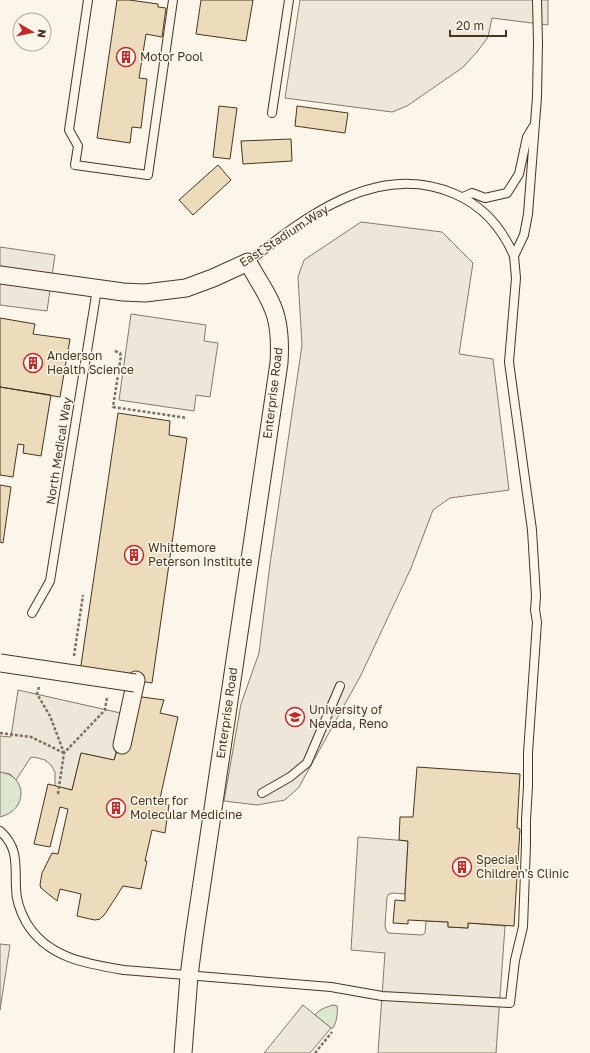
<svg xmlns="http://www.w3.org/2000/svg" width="590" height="1053" font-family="'Golos Text',sans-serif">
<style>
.green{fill:#dce7d0;stroke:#887966}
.parking{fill:#ede7d9;stroke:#887966}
.building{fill:#ecdcbc;stroke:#4a3520}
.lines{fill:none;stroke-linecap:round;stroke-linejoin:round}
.lane-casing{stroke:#4a3520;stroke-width:10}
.street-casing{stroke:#4a3520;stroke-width:19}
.path{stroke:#7f6f5c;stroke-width:2.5;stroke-dasharray:3 2;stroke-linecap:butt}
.lane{stroke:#fbf6e9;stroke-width:8}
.street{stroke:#fbf6e9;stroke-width:17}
.street-bridge-casing{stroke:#4a3520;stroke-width:19;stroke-linecap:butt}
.street-bridge{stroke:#fbf6e9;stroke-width:17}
.labels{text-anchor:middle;stroke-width:3;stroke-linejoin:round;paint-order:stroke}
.poi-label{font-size:12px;fill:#4a3520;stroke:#fbf6e9;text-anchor:start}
.street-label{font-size:12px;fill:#4a3520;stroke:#fbf6e9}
</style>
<rect width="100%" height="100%" fill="#fbf6e9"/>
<path class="green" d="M0 772C27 775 29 810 0 817Z
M334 1005 337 1006C338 1013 337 1021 333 1028H331L315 1015C320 1009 326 1007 334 1005Z"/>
<path class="parking" d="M300 0H548V25L492 18 488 37 477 52 462 68 407 106 392 112 285 98Z
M361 222 442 232 473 263 459 354 493 359 509 490 450 498 433 510 411 568 361 675 299 787 285 800 257 805 224 801 241 704 259 653 270 564 302 345 298 277 304 260Z
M0 247 55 255 47 311 0 305Z
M131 314 206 325 204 341 218 343 210 397 196 395 194 411 119 400Z
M18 690 125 714 114 760 81 753 72 790 55 786V772L51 765 45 760 38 758 31 757 16 780 10 774 0 772V736L11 737Z
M358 837 408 841 405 894 393 893 389 894 387 897 385 925 386 930 388 933 422 935 425 933 426 921 448 922V927L468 928V923L505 926 496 1053H378L385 953 351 950Z
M0 944 10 945 0 1010Z
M303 1005 331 1028 310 1053H264Z"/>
<path class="building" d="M117 0H129L158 4V7L166 8 162 37 146 34 139 78 147 79 141 128 132 127 130 143 97 138Z
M201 0H253L246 41 196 34Z
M219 106 237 108 230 159 213 157Z
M297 106 348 113 345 133 295 126Z
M291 139 292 161 243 164 241 141Z
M218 165 231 180 193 215 179 200Z
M0 318 35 324 33 334 70 339 60 397 0 387Z
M0 387 51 395 41 456 23 453 24 445 18 444 13 477 0 475Z
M118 413 170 421 169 435 187 438 152 683 80 672Z
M0 485 11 487 3 543 0 542Z
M135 696 164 700 160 713 178 717 159 803 169 805 165 833 152 830 145 861H147L141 889 123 886 105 914 100 919 95 920 90 919 77 916 81 894 60 889 57 901 41 888 40 885 42 873 52 853 58 854 68 809 60 807 50 847 34 844 48 784 72 790 81 753 114 760Z
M417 767 520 774 517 828 520 829 514 926 468 923V928L448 927V922L408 920V924L393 923 395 900 405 901V894L408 841 399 840 400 817H413Z"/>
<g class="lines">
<g class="lane-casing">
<path id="lane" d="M88 0 69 130 78 146 75 165 148 175 173 0
M272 113 289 0
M463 197 472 193 485 198 507 193 519 174 527 137 533 127
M248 262C305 217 378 160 455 194 483 206 502 228 514 256
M32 613 50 581 97 289
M262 793 290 777 307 763 340 686
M0 831C19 848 15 865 16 888 16 901 20 911 26 922 47 958 87 964 124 970L331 987 382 996 510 1003 515 960 523 927 526 844V820L528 786V753L537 622 535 610 536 596 532 530 509 362 516 278 514 256 524 235 528 214 537 97 538 43 537 0"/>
</g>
<g class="street-casing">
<path id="street" d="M0 275 123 292 145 293 186 288 213 278 248 262C257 280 271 297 276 317 280 332 280 347 279 363L194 937 189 976 183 1053
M122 745 136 680"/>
</g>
<path class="path" d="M115 351 120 353 121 356 113 407 187 418
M74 656 83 595
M39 687 37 694 50 716 64 753
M0 733 31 737 64 753
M58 794 64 753 105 710 107 697
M315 1053 332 1032"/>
<use href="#lane" class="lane"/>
<use href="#street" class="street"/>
<g class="street-bridge-casing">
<path id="street-bridge" d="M0 663 135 683"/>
</g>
<use href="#street-bridge" class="street-bridge"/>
</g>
<defs>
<g id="building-ring" transform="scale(1)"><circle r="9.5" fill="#fbf6e9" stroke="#c62828" stroke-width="1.5"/><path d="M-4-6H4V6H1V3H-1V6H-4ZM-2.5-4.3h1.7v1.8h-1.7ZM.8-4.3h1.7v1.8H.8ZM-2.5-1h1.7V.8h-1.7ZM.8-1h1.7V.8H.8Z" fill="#c62828"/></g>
<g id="university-ring" transform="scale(1)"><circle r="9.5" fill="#fbf6e9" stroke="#c62828" stroke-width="1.5"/><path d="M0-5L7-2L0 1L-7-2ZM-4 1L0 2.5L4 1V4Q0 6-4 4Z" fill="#c62828"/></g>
</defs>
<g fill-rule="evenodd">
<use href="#building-ring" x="126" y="57"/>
<use href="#building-ring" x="33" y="363"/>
<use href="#building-ring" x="134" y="555"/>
<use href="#university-ring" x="295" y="717"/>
<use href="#building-ring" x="116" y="808"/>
<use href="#building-ring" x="462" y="867"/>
</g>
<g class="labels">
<g class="poi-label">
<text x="140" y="61">Motor Pool</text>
<text x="47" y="360">Anderson<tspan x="47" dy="14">Health Science</tspan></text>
<text x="148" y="552">Whittemore<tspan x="148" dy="14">Peterson Institute</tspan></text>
<text x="309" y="714">University of<tspan x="309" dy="14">Nevada, Reno</tspan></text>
<text x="130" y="805">Center for<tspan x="130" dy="14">Molecular Medicine</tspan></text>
<text x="476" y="864">Special<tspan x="476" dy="14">Children's Clinic</tspan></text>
</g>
<g class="street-label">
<text transform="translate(284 236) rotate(-33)" y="4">East Stadium Way</text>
<text transform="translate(273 393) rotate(-83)" y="4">Enterprise Road</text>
<text transform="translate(59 451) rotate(-81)" y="4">North Medical Way</text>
<text transform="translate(227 713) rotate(-82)" y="4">Enterprise Road</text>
</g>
</g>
<g transform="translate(32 32) rotate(99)"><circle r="19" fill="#fbf6e9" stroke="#b4a999"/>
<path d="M0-3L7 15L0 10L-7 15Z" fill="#c62828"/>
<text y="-6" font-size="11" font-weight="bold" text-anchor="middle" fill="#4a3520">N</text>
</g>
<path d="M450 30v6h56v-6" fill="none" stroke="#4a3520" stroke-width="2"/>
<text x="456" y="30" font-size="12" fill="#4a3520" stroke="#fbf6e9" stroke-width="3" paint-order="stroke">20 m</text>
</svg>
